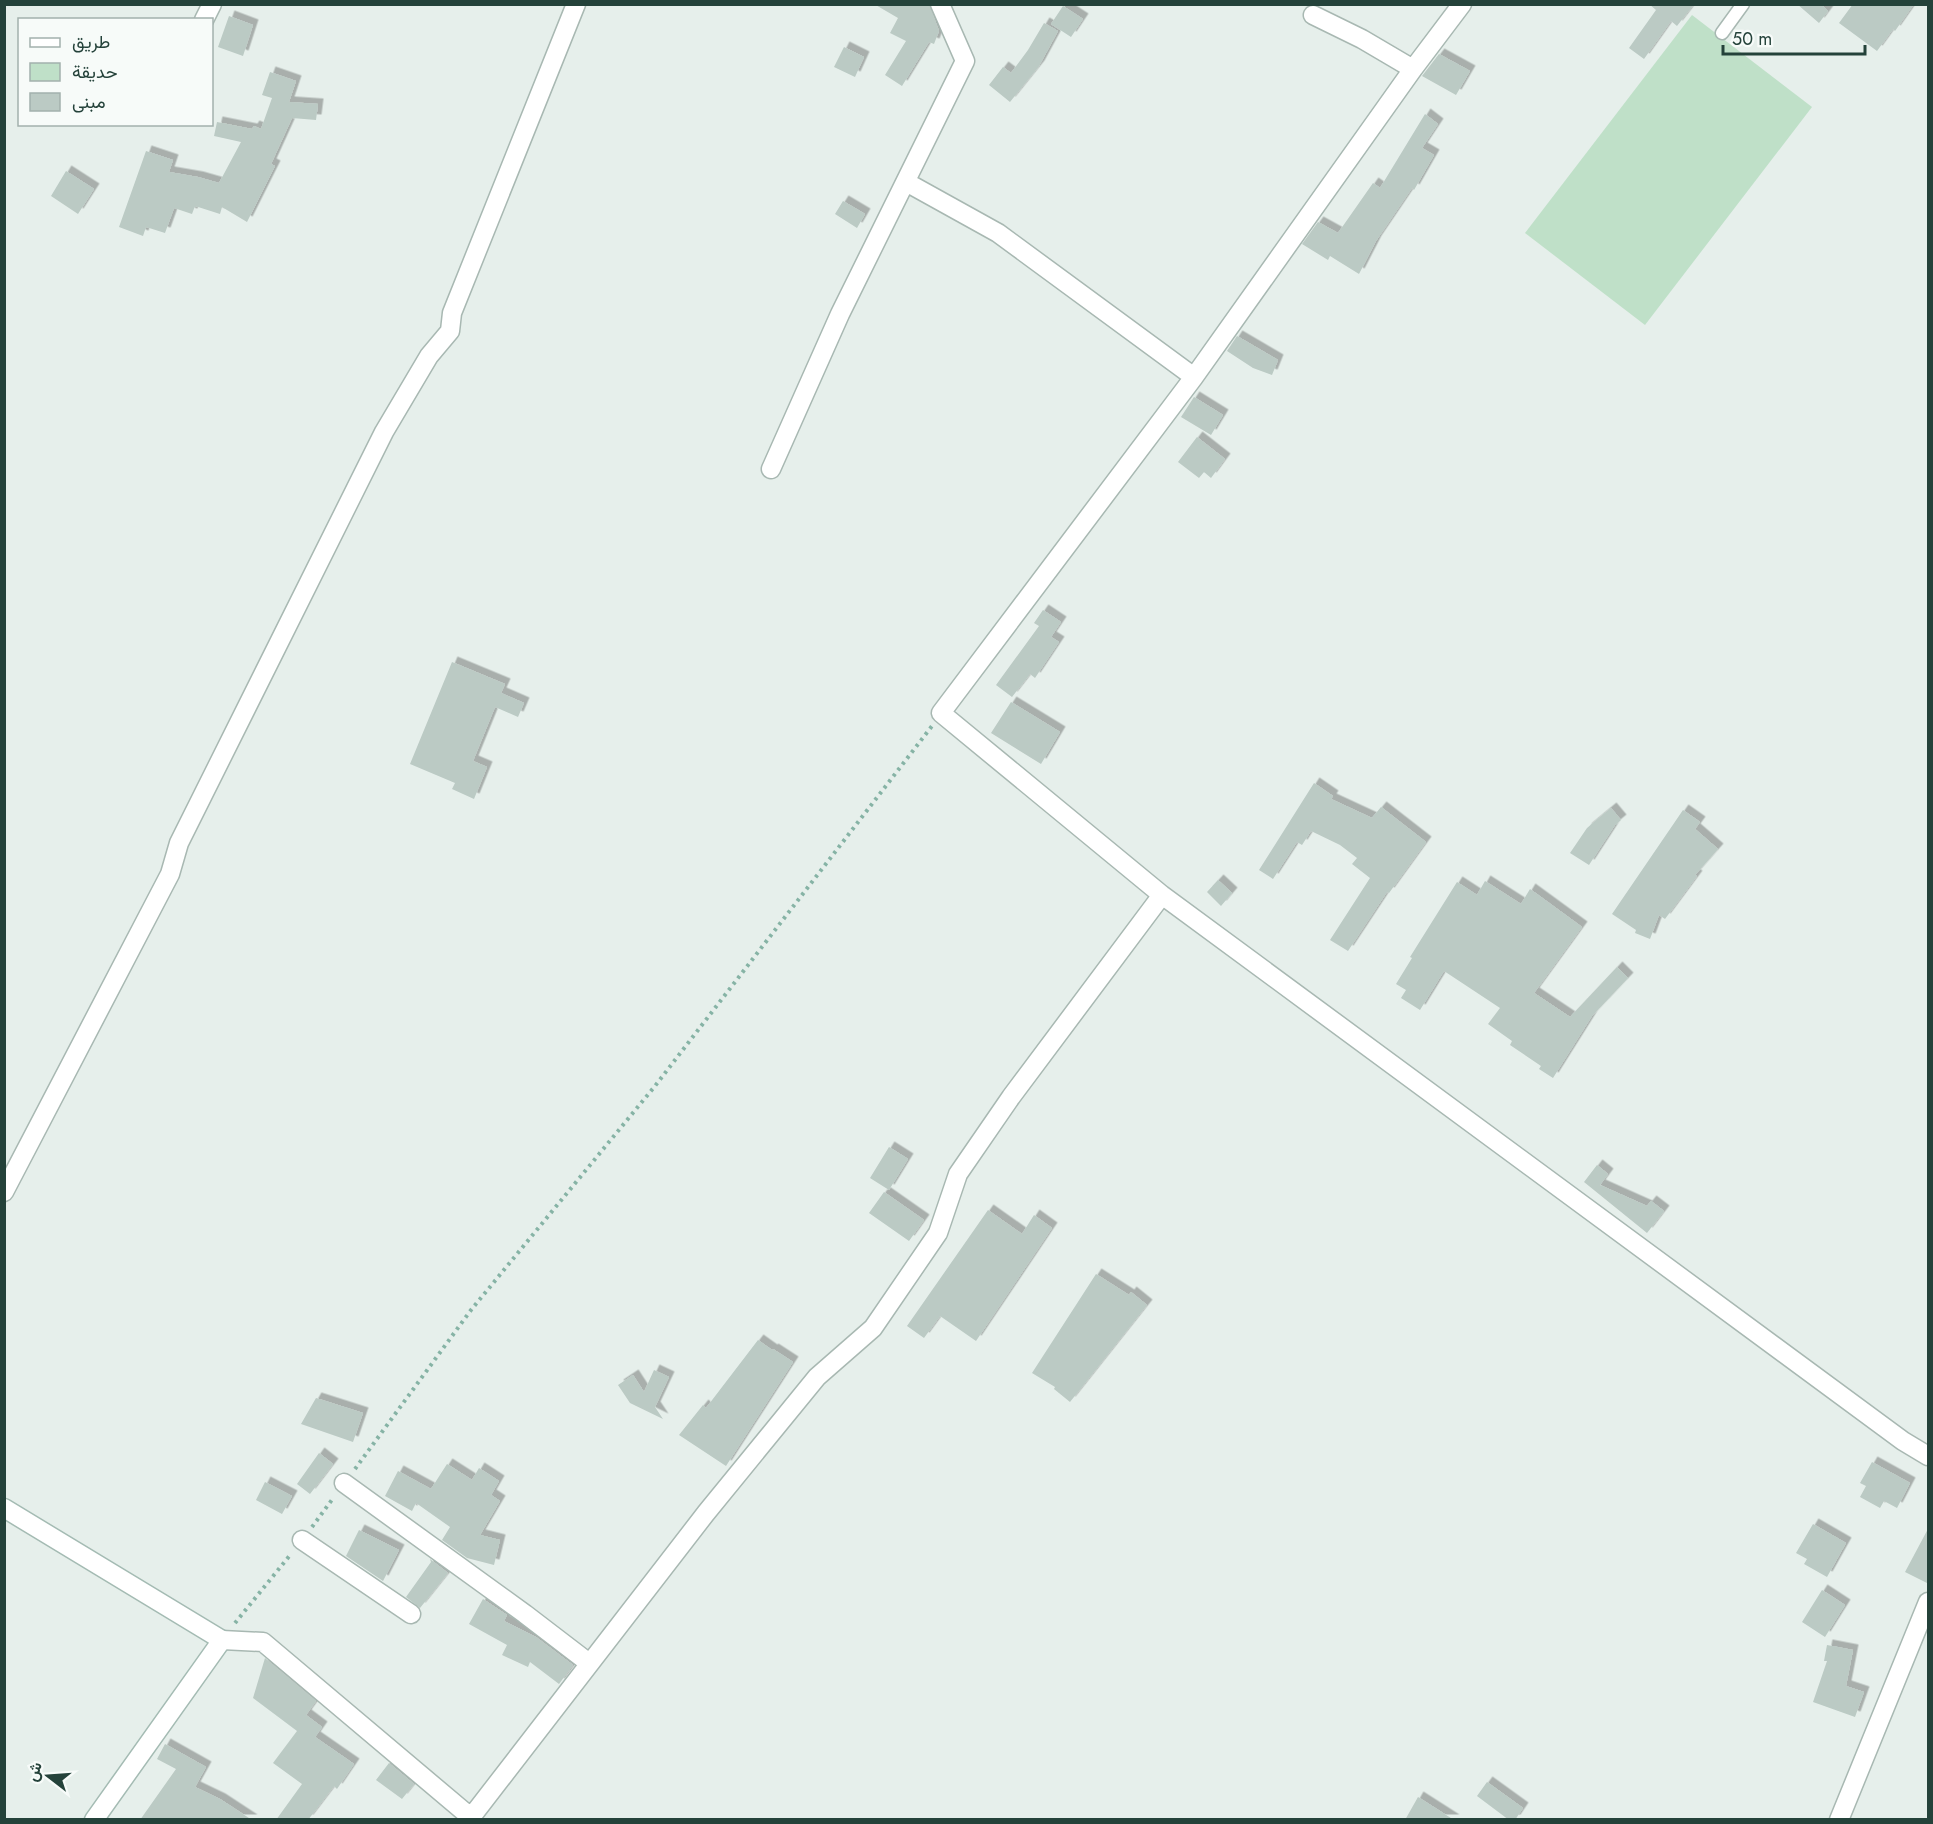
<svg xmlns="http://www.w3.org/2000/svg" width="1933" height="1824" font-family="Jost,Vazirmatn,sans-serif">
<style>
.green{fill:#bfe0c8}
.building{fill:#bbcac4;filter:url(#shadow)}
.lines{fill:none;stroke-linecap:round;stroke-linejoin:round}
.lane-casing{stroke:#a8b8b2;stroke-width:15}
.street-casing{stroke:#a8b8b2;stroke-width:21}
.secondary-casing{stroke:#a4bbb3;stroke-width:21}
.path{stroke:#86b3a5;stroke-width:4;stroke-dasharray:3 4.5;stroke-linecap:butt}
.lane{stroke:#fff;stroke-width:12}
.street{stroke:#fff;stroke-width:18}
.secondary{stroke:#fff;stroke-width:18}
</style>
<defs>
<filter id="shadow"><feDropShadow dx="5.5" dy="-5.5" stdDeviation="0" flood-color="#0004"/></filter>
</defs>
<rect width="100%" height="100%" fill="#e6efeb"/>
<path class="green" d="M1692 15 1812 107 1645 325 1525 233Z"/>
<path class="building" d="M874 4H929L939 31 934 44 929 42 902 86 885 75 906 41 890 33 898 18Z
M1649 4H1694L1677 26 1671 21 1644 59 1629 48 1656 10Z
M1797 4H1821L1828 11 1819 23Z
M1853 4H1914L1895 31 1893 29 1877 51 1839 23Z
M1063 6 1083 19 1071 37 1051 24Z
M229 16 253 25 243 56 218 47Z
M1044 23 1058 31 1039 66 1010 102 989 85 1003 67 1011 73 1028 50Z
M844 47 864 57 855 77 834 67Z
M1439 54 1470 71 1456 95 1422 76Z
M270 72 296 81 289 102 318 104 316 120 292 118 271 164 275 166 247 222 222 207 220 214 195 206 192 214 174 208 165 233 146 227 143 236 119 227 146 151 173 160 169 172 198 177 219 183 241 142 214 136 217 122 252 129 254 126 261 129 272 98 262 95Z
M1425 114 1438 124 1422 148 1434 155 1414 190 1412 188 1376 241 1359 274 1330 256 1328 260 1302 244 1318 222 1338 233 1373 183 1380 188Z
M66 171 94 189 78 214 51 196Z
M843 201 865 214 857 228 835 214Z
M1237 336 1278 360 1272 375 1253 368 1227 351Z
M1194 397 1223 415 1211 435 1181 417Z
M1197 437 1225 459 1211 478 1204 472 1199 478 1178 462Z
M1043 610 1061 622 1051 637 1059 642 1035 678 1030 674 1012 697 996 685 1039 626 1034 623Z
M452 662 505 684 501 693 524 703 518 717 495 707 473 761 487 767 474 799 452 789 455 783 410 764Z
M1011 702 1060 732 1041 764 991 733Z
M1314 783 1333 796 1331 799 1372 818 1381 807 1426 842 1389 893 1387 892 1348 951 1330 940 1370 878 1352 864 1357 858 1340 845 1311 831 1302 845 1297 842 1273 879 1259 870Z
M1611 808 1621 820 1615 825 1589 865 1570 853 1587 828Z
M1683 810 1700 822 1695 829 1718 849 1695 875 1697 876 1665 919 1659 915 1650 939 1635 933 1636 930 1612 914Z
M1218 880 1232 893 1221 906 1207 892Z
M1485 881 1521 904 1530 889 1582 927 1534 993 1570 1017 1617 967 1628 978 1592 1016 1553 1078 1539 1069 1541 1066 1510 1045 1512 1041 1488 1024 1500 1008 1444 971 1420 1010 1401 998 1406 990 1396 984 1412 958 1410 957 1457 882 1477 895Z
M889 1147 908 1159 889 1190 870 1178Z
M1597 1165 1608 1174 1600 1185 1647 1206 1651 1201 1664 1211 1647 1233 1584 1182Z
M884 1192 924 1220 909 1241 869 1213Z
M988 1210 1022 1234 1034 1215 1052 1228 976 1341 940 1316 924 1338 907 1326Z
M1096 1274 1129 1295 1131 1292 1147 1305 1070 1402 1054 1389 1055 1387 1032 1373Z
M758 1340 772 1350 773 1349 793 1362 726 1466 679 1435 703 1405 706 1408Z
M654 1370 669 1377 655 1407 663 1419 630 1403 618 1385 633 1375 644 1392Z
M316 1398 363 1413 353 1442 301 1424Z
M319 1453 333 1464 310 1494 297 1484Z
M1872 1462 1910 1483 1897 1508 1884 1501 1880 1508 1860 1497 1866 1486 1860 1483Z
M447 1464 472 1480 479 1468 499 1481 491 1495 500 1501 480 1535 500 1540 494 1565 467 1558 442 1540 450 1527 416 1503 412 1511 385 1496 398 1471 431 1489Z
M265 1482 292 1496 282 1514 256 1500Z
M1813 1524 1846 1543 1827 1577 1804 1564 1807 1559 1796 1553Z
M1929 1527V1584L1905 1572Z
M359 1530 399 1550 383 1581 346 1556Z
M430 1559 448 1573 420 1608 406 1597 431 1562Z
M1822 1590 1845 1605 1825 1637 1802 1622Z
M483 1599 507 1615 504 1621 536 1637 573 1665 559 1684 530 1662 528 1667 502 1655 507 1645 469 1624Z
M1827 1645 1853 1650 1846 1686 1864 1692 1855 1717 1813 1702 1827 1661H1824Z
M265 1658 316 1701 306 1715 322 1727 315 1737 354 1764 337 1789 334 1786 308 1820H276L302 1784 273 1763 297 1731 253 1698Z
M165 1744 206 1767 195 1787 220 1799 252 1820H140L176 1769 157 1759Z
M389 1763 414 1784 402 1799 376 1780Z
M1487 1782 1523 1808 1515 1820H1509L1477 1796Z
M1418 1797 1454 1820H1405Z"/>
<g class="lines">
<g class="lane-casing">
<path id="lane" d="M1722 33 1743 4"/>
</g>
<g class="street-casing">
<path id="street" d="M1462 4 1413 69 1194 377 941 713 1162 895 1903 1441 1928 1456
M1313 15 1362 39 1413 69
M204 20 212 4
M906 182 998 233 1194 377
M771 469 840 314 965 61 940 4
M4 1192 170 874 179 843 384 432 429 356 450 331 452 313 576 4
M344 1483 525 1614 589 1663
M302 1540 411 1614
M222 1640 263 1642 474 1820
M469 1820 706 1513 817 1377 873 1328 938 1233 958 1174 1011 1097 1162 895
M1839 1820 1928 1602"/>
</g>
<g class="secondary-casing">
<path id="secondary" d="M4 1508 222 1640 94 1820"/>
</g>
<path class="path" d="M355 1469 471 1310 655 1086 932 726
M312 1527 334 1497
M235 1623 291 1554"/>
<use href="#lane" class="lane"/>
<use href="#street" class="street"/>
<use href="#secondary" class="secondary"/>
</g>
<rect width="1933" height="1824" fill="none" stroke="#24423a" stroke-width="12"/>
<rect x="18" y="18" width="195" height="108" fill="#f7fbf9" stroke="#a3b1ad" stroke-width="1.5"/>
<rect x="30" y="38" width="30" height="9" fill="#ffffff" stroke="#a3b1ad" stroke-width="1.5"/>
<text x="72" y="48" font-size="18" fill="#24423a">طريق</text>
<rect x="30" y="63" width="30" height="18" fill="#bfe0c8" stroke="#a3b1ad" stroke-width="1.5"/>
<text x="72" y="78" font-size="18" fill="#24423a">حديقة</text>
<rect x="30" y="93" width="30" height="18" fill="#bbcac4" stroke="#a3b1ad" stroke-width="1.5"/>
<text x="72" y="108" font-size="18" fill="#24423a">مبنى</text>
<g transform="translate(48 1776) rotate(287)" stroke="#f7fbf9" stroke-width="4.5" paint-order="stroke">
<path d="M0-4.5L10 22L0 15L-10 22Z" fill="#24423a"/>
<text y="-9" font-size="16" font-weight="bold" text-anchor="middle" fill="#24423a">ش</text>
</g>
<path d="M1723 45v9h142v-9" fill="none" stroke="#24423a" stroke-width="3"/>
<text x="1732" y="45" font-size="18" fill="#24423a" stroke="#f7fbf9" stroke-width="4.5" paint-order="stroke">50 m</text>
</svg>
